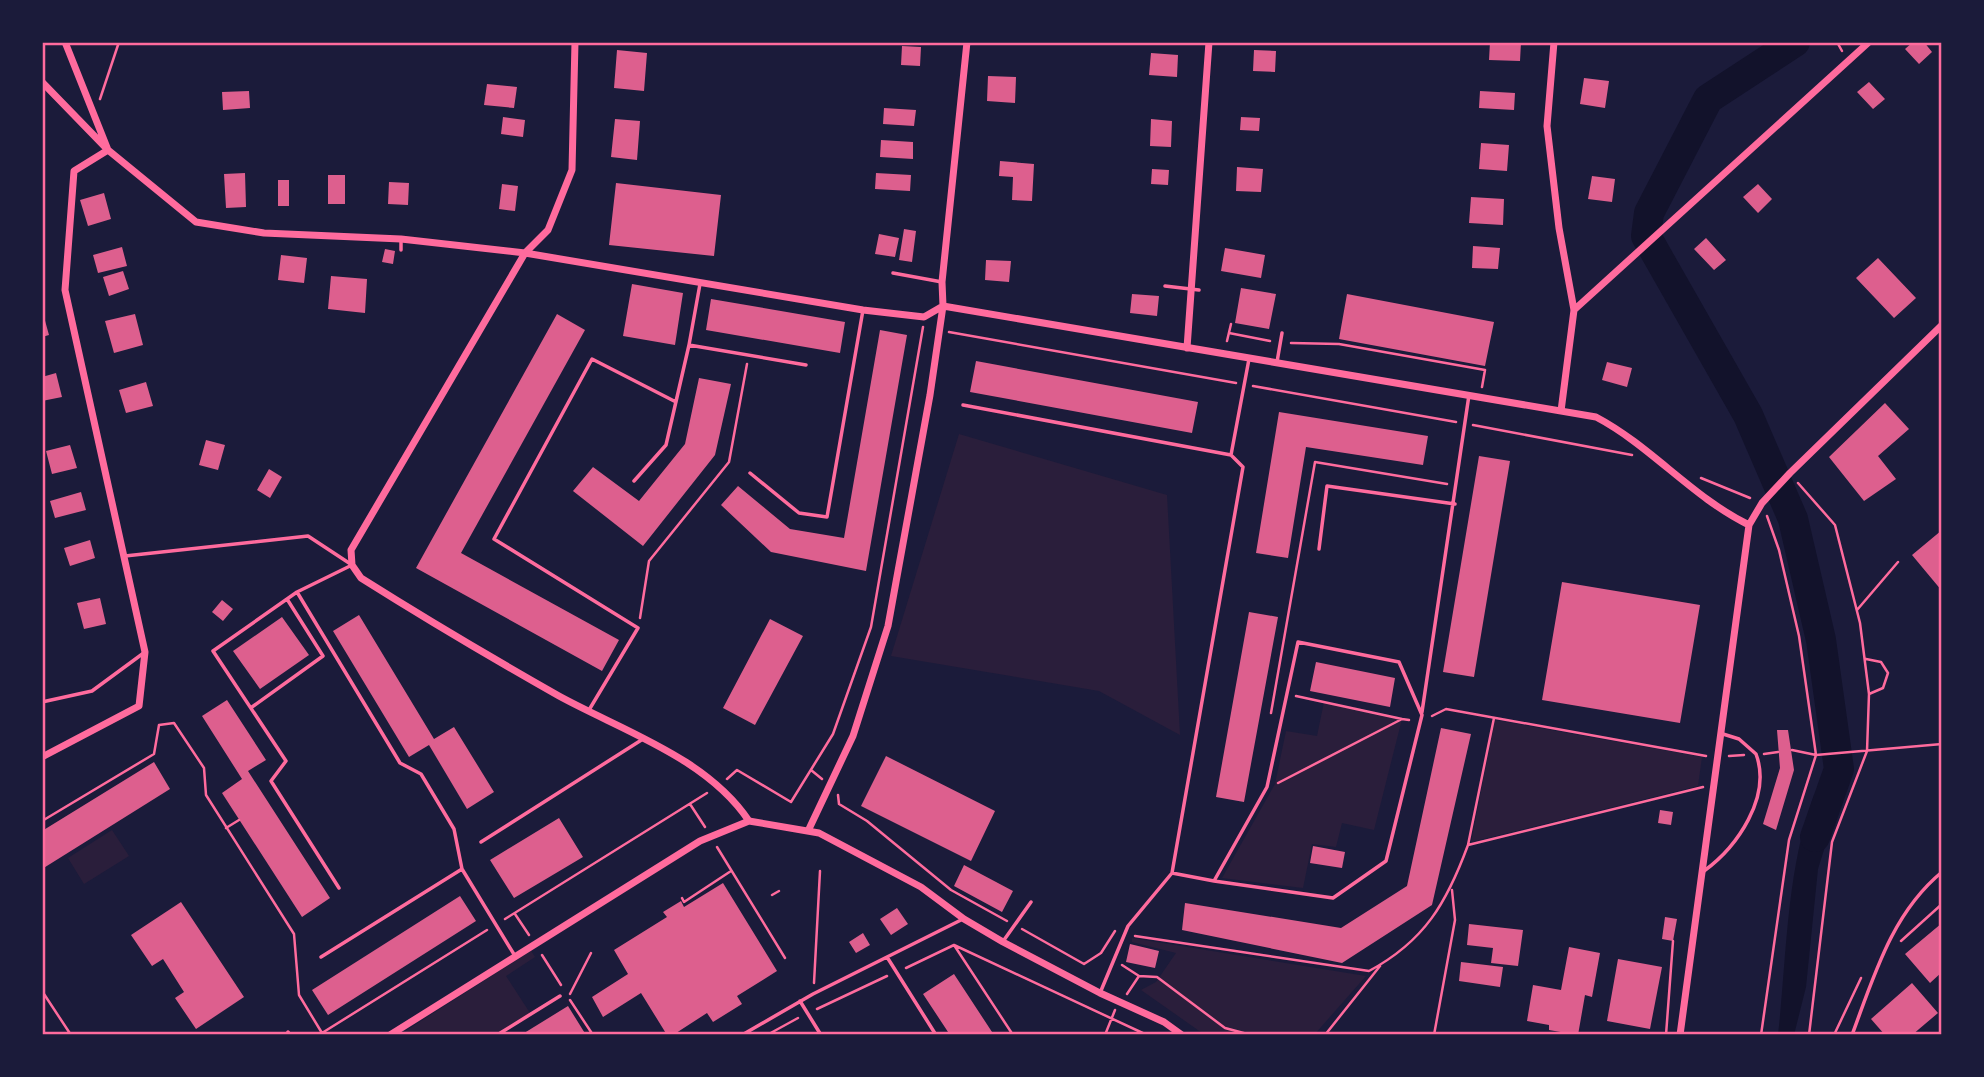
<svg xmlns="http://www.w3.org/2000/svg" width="1984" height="1077" font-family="Helvetica,sans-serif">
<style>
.green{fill:#2a1e3b}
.water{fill:#12122b}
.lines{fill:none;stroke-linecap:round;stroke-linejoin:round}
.river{stroke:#12122b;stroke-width:30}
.building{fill:#dd5f8e}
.path{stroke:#ff6b9d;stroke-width:2.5}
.service{stroke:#ff6b9d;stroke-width:3.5}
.minor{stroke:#ff6b9d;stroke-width:7}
.neatline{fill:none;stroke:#ff6b9d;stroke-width:2.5}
</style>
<rect width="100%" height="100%" fill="#1b1b3a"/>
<path class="green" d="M959 434 1167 495 1180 735 1099 691 891 656Z
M1324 702 1402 719 1374 830 1342 823 1336 847 1312 844 1303 888 1222 878 1275 784 1286 731 1317 736Z
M1495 720 1702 757 1698 786 1471 842Z
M112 830 129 856 84 884 68 858Z
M1132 938 1366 976 1314 1035H1205L1141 990 1156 982 1176 953 1132 942Z
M531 951 535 957 506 976 530 1013 495 1035H399Z"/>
<path class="water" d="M1814 795 1839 802 1818 869 1806 987 1794 1035H1778C1787 955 1786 872 1814 795Z"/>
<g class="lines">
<path class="river" d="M1795 42 1708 99 1649 213 1646 236 1748 415 1793 519 1821 640 1839 769 1815 837"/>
</g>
<path class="building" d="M1490 42H1521L1520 61 1489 60Z
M1913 42H1924L1932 52 1919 64 1905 49Z
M902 46 921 47 920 66 901 65Z
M617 50 647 53 644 91 614 88Z
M1254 50 1276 51 1275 72 1253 71Z
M1151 53 1178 55 1177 77 1149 75Z
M988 76 1016 77 1015 103 987 101Z
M1584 78 1609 81 1605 108 1580 104Z
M1869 82 1885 99 1873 109 1857 92Z
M487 84 517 87 514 108 484 105Z
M249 91 250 108 223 110 222 92Z
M1480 91 1515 93 1514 110 1479 108Z
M884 108 916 110 914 126 883 124Z
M503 117 525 120 523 137 501 134Z
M1241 117 1260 118 1259 131 1240 130Z
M615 119 640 121 637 160 611 157Z
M1151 119 1172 121 1171 147 1150 146Z
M881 140 913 142V159L880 157Z
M1481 143 1509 145 1507 171 1479 169Z
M1000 161 1034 164 1032 201 1012 200 1013 177 999 176Z
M1237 167 1263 169 1261 192 1236 191Z
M1152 169 1169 170 1168 185 1151 184Z
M245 173 246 207 226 208 224 174Z
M876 173 911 175 910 191 875 189Z
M328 175H345V204H328Z
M1592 176 1615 179 1612 202 1588 199Z
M278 180H289V206H278Z
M389 182 409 183 408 205 388 204Z
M616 183 721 195 714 256 609 245Z
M502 184 518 186 515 211 499 209Z
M1758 184 1772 199 1758 213 1743 197Z
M104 193 111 219 88 226 80 200Z
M1471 197 1504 199 1503 225 1469 223Z
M904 229 916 231 912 262 899 260Z
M879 234 899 238 895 257 875 254Z
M1706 238 1726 260 1714 270 1694 249Z
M1473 246 1500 248 1498 269 1472 268Z
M122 247 127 266 98 273 93 255Z
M1225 248 1265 255 1261 278 1221 271Z
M385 249 395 251 393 264 382 262Z
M281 255 307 258 304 283 278 280Z
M1878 258 1916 298 1894 318 1856 278Z
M986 260 1011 261 1009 282 985 280Z
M123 271 129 289 109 296 103 277Z
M331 276 367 279 365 313 328 309Z
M632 284 683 293 675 345 623 336Z
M1241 288 1276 294 1269 329 1235 323Z
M1132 294 1159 296 1157 316 1130 313Z
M1347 294 1494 322 1485 366 1339 339Z
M711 299 845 322 840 353 706 330Z
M135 314 143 345 114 353 105 321Z
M557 314 585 330 461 553 619 640 602 671 416 568Z
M44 317 49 335 42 337V318Z
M880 330 907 335 866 571 771 552 721 505 738 486 790 529 844 538Z
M976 361 1198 402 1192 433 970 392Z
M1607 362 1632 368 1627 387 1602 380Z
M56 373 62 397 42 401V377Z
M699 378 731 384 715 455 643 546 573 491 593 467 639 501 685 444Z
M146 382 153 406 126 413 119 390Z
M1885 403 1909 429 1878 456 1896 479 1864 501 1829 457Z
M1279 412 1428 436 1423 465 1306 447 1288 558 1256 553Z
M206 440 225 445 218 470 199 465Z
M70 445 77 468 52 474 46 451Z
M1479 456 1510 461 1474 677 1443 672Z
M269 469 282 477 270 498 257 490Z
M81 492 86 510 55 518 50 501Z
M1942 530V591L1912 555Z
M90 540 95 558 70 566 64 548Z
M1562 582 1700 605 1680 723 1542 700Z
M100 598 106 624 84 629 77 603Z
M222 600 233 609 223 621 212 612Z
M1249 612 1278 617 1244 802 1216 797Z
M359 615 434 739 454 727 494 792 467 809 429 745 409 757 333 631Z
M282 617 309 655 260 689 233 651Z
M770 619 803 636 755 725 723 708Z
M1316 662 1395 678 1390 707 1310 691Z
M227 700 266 760 248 771 330 898 302 917 222 793 242 779 202 716Z
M1441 728 1471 734 1432 905 1342 963 1182 930 1185 903 1341 928 1407 886Z
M1777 730H1788L1794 770 1776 830 1763 824 1780 768Z
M886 756 995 811 971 861 861 806Z
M154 762 170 789 42 869V831Z
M1660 810 1673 812 1671 825 1658 823Z
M559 818 583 857 514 898 490 860Z
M1313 846 1345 852 1342 868 1310 863Z
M964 865 1013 891 1002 912 954 886Z
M723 883 777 971 737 996 742 1004 713 1022 707 1013 673 1035H667L641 993 603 1017 592 997 628 974 614 950 667 917 663 912 681 901 684 907Z
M460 896 476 921 328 1015 312 990Z
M181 902 244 997 196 1029 175 998 184 992 163 959 152 966 131 935Z
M897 908 908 924 891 935 880 919Z
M1665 917 1677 919 1673 941 1662 939Z
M1942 923V972L1930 983 1905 954Z
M1469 924 1523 930 1518 966 1491 963 1493 948 1467 945Z
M863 933 870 945 856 953 849 942Z
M1130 944 1159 951 1155 968 1126 962Z
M1569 947 1600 953 1592 997 1585 995 1578 1035 1549 1030V1025L1527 1021 1533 985 1561 990Z
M1618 959 1662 967 1650 1029 1607 1021Z
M1461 962 1503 967 1500 987 1459 981Z
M954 974 994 1035H950L923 994Z
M1912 983 1938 1013 1912 1035H1885L1871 1019Z
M568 1006 586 1035H521Z"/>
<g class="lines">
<path class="path" d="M1837 42 1842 51
M100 99 119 42
M949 332 1236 383
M1229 333 1270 341
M1227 341 1231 324
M1291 343 1339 344 1485 370 1482 387
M1253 386 1456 422
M1473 425 1632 455
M1701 478 1750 498
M1798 483 1835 525 1860 623 1869 694 1867 751 1832 842 1809 1035
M1857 610 1898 562
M640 618 649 561 729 462 747 364
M1866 659 1881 662 1888 673 1883 688 1869 694
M1296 696 1402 719
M1271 713 1315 462 1447 484
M1432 716 1446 709 1706 756
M1792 750 1816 755 1942 744
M1764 754 1778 752
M1729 756 1744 755
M811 770 822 779
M727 779 737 770 791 802 833 734 871 627 923 327
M1278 783 1402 719 1409 720
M838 795 839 804 867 821 951 890 1007 921
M690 804 705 827
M42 821 154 754 159 725 174 723 204 768 206 795 294 934 299 995 322 1033 487 930
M226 828 239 820
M1468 845 1494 718
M717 847 785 958
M772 895 779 891
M682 898 684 902 731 871
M515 914 529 935
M505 919 707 793
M1022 929 1084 964 1101 953 1115 931
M1135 936 1369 971C1425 941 1447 902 1468 845L1703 787
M1901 941 1942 904
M954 945 1013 1035
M542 955 561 985
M1122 965 1139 976 1157 977 1225 1028 1251 1035
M906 968 954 945 1147 1035
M814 983 820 871
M42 991 71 1035
M570 994 591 953
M1127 994 1139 976
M570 1000 593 1035
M817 1009 887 976
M767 1035 798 1018
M1105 1035 1115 1010
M1325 1035 1380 966
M1434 1035 1455 920 1452 890
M1666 1035 1673 941
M1761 1035 1789 840 1816 755 1799 636 1779 550 1767 516
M1834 1035 1861 978"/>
<path class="service" d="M401 250V241
M893 273 942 282
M700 284 689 345 806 365
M1165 286 1199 290
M1277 362 1282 333
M963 405 1231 455 1249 359
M750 473 799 513 827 517 863 310
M634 481 666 445 689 345
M1319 549 1327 486 1455 504
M125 556 308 536 349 563
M297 592 400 763 421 774 454 829 462 869 515 956
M42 702 92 691 145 652
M252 707 323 656 287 599
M589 710 638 628 494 539 592 359 676 402
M1422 712 1469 395
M481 842 643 739
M1704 871C1737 847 1772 797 1756 754L1739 739 1723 734
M1172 873 1243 467 1231 455
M339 888 271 781 286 761 213 651 297 592 350 566
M1004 940 1031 902
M321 957 462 869
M887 957 936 1035
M1100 993 1128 926 1172 873 1214 881 1267 787 1298 642 1399 662 1422 715 1386 861 1333 898 1214 881
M800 1001 821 1035
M288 1032 290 1035
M497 1035 560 996
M742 1035 813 994 963 919
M1852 1035C1874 976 1892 913 1942 872"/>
<path class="minor" d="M575 42 572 170 548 230 525 253 351 550 352 565 361 578C426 619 492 658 559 696 623 731 707 758 749 821L819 833 921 887 964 919 1003 942 1100 993 1164 1022 1182 1035
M1554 42 1547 126 1559 228 1574 310 1561 411
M42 82 108 150 196 222 264 233 401 239 525 253 863 310 924 317 943 306 1596 417C1651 446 1692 497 1749 525
M1574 310 1869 42
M1187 348 1209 42
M42 757 139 706 145 652 65 290 74 171 108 150 65 42
M809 829 853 736 888 626 930 395 943 306 942 282 967 42
M390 1035 700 841 749 821
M1680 1035 1749 525 1762 503 1790 473 1942 325"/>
</g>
<rect width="1984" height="1077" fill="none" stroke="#1b1b3a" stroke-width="88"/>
<rect x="44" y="44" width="1896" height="989" class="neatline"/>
</svg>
